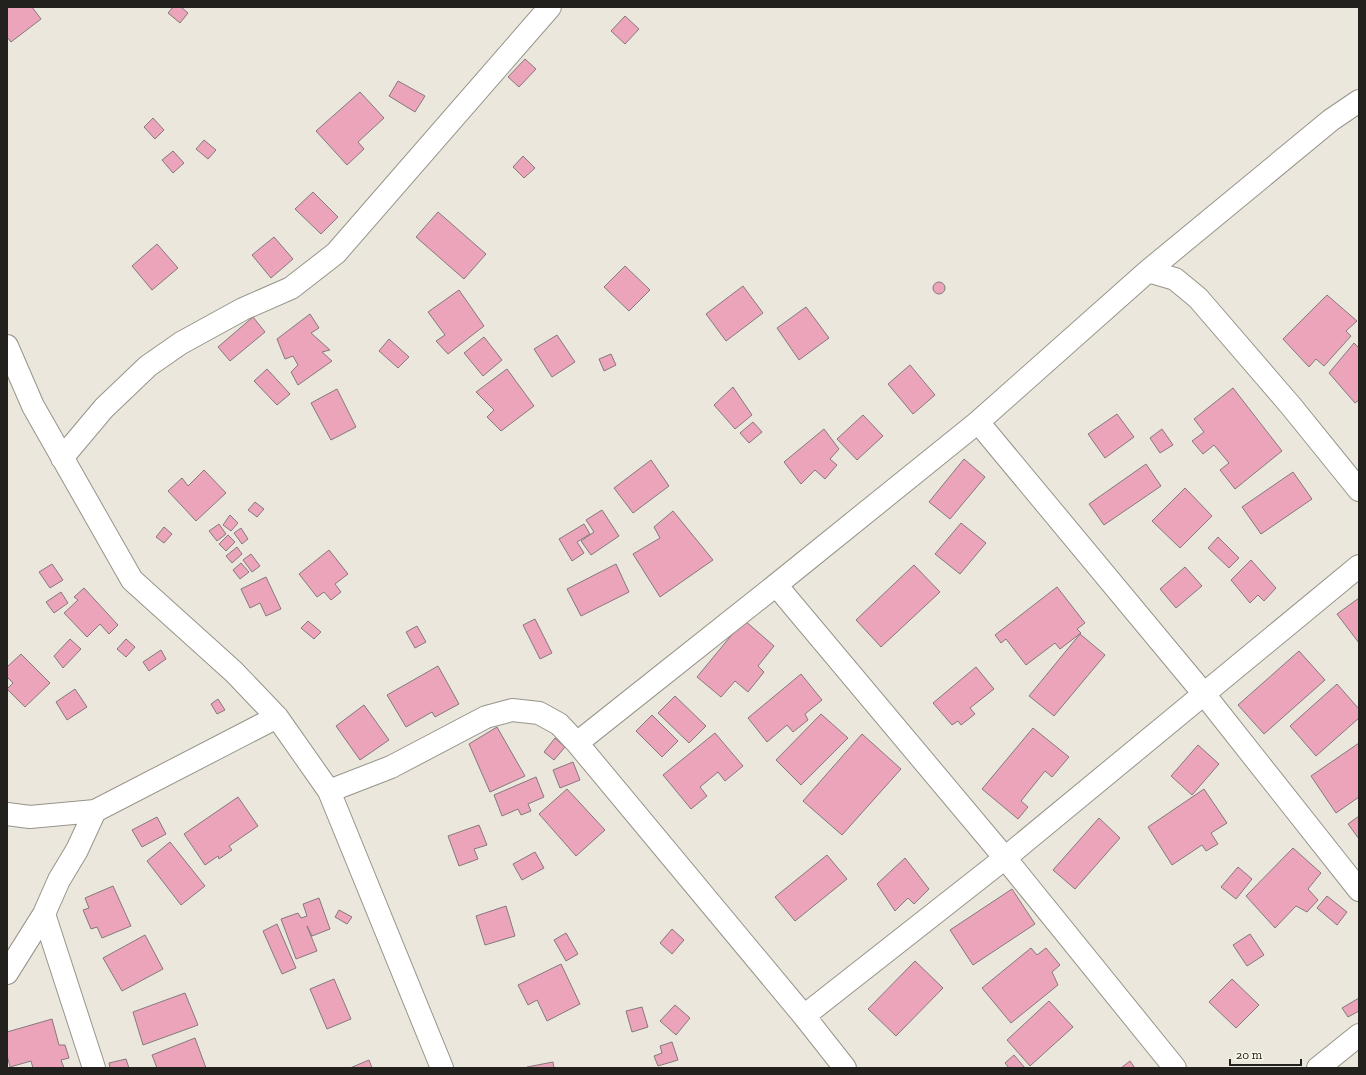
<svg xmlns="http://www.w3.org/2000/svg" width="1366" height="1075" font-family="'Zilla Slab',serif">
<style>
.building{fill:#eca4ba;stroke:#84797c}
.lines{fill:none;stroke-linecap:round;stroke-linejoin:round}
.street-casing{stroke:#97948a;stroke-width:24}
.street{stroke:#fff;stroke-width:22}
</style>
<rect width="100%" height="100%" fill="#ebe7dd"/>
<path class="building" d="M7 7H32L41 19 11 42 7 37Z
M173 7H181L188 13 180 23 168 13Z
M625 16 639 29 625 44 611 31Z
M525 59 536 69 519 87 508 77Z
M398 81 425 96 415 112 389 96Z
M360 92 384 118 358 142 364 149 347 165 316 131Z
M153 118 164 130 155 139 144 127Z
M204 140 216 150 208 159 196 149Z
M173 151 184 163 173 173 162 160Z
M523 156 535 168 524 178 513 167Z
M313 192 338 217 321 234 295 209Z
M438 212 486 254 464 279 416 237Z
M274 237 293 259 271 278 252 255Z
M157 244 178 268 152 290 132 266Z
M625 266 650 290 629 311 604 287Z
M933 288a6 6 0 1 1 12 0a6 6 0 1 1-12 0Z
M743 286 763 313 726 341 706 314Z
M459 290 484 326 448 354 436 341 445 335 428 312Z
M1327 295 1357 321 1346 331 1351 336 1324 366 1316 359 1309 367 1283 339Z
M806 307 829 338 799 360 777 328Z
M310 314 319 328 311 333 330 350 322 352 332 361 298 385 291 372 298 365 293 356 285 359 277 339Z
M253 317 265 332 230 361 218 347Z
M557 335 575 362 552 377 534 349Z
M484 337 502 360 483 376 464 353Z
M389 339 409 357 398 368 379 351Z
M1354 343 1359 348V400L1355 403 1329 373Z
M611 354 616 365 604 371 599 359Z
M910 365 935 395 913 414 888 384Z
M267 369 290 394 277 405 254 381Z
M507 369 534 406 501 431 487 417 494 410 476 392Z
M733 387 752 415 735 429 714 405Z
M1233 388 1282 451 1235 489 1220 470 1229 463 1214 445 1203 454 1192 441 1204 432 1194 419Z
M337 389 356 427 331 440 311 403Z
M1117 414 1134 437 1105 458 1088 434Z
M863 415 883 436 857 460 837 439Z
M753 422 762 432 749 443 740 433Z
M824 429 839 449 830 459 837 465 825 479 815 470 801 484 784 462Z
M1162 429 1173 445 1160 453 1150 438Z
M964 459 985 477 950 519 929 502Z
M651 460 669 486 633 513 614 488Z
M1146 464 1161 486 1104 525 1089 504Z
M204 470 226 493 196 521 168 491 182 478 188 486Z
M1293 472 1312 499 1261 534 1242 507Z
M1185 488 1212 516 1180 548 1152 521Z
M255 502 264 509 257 517 248 510Z
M602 510 619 536 591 555 581 541 594 532 586 520Z
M673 511 713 560 660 597 633 554 660 538 654 527Z
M230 515 238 523 231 531 223 525Z
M961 523 986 543 960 574 935 554Z
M219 524 226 534 217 541 209 531Z
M584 524 590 534 577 542 584 553 572 561 559 539Z
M164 527 172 534 164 543 156 537Z
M241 528 248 539 242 544 234 533Z
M228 535 235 542 226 551 219 544Z
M1218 537 1239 558 1229 568 1208 548Z
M237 547 242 554 232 563 226 556Z
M329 550 348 574 335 584 341 592 331 600 324 592 317 597 299 574Z
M251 554 260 566 252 572 243 560Z
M1251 560 1276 588 1264 601 1258 595 1250 603 1231 580Z
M241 563 249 572 240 579 233 570Z
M52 564 63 580 50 588 39 572Z
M616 564 629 592 581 616 567 589Z
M914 565 940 592 881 647 856 620Z
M1185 567 1202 586 1176 608 1160 589Z
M266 577 281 609 266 616 260 603 250 608 241 589Z
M1057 587 1085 623 1077 629 1081 633 1060 649 1055 643 1026 665 1006 639 1001 643 995 635Z
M84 588 118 625 109 634 100 624 87 637 64 613 78 600 74 597Z
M61 592 68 603 54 613 46 602Z
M1359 598V643L1337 614Z
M535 619 552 653 540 659 523 625Z
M744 620 774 646 758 666 764 672 748 692 735 681 721 697 697 677Z
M308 621 321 632 314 639 301 628Z
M417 626 426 642 415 648 406 632Z
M1080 634 1105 655 1054 716 1029 696Z
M70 639 81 649 63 668 54 656Z
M126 639 135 647 126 657 117 649Z
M161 650 166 659 149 671 143 662Z
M1299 651 1325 680 1264 734 1238 705Z
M21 654 50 683 25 707 7 689 13 683 7 677V667Z
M438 666 459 704 435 717 432 712 406 727 387 695Z
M976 667 994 689 970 708 975 714 961 725 958 721 952 725 933 703Z
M801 674 822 700 805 714 808 720 793 732 787 725 767 742 748 718Z
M1337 684 1359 709V718L1316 756 1290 726Z
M75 689 87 707 67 720 56 702Z
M675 696 706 726 689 743 658 713Z
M218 699 225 710 217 714 211 704Z
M364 705 389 740 360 760 336 726Z
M821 714 848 738 801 785 776 760Z
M652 715 678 741 662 757 636 731Z
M497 727 525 776 490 792 469 744Z
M1033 728 1069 757 1052 777 1045 771 1021 801 1028 807 1018 819 982 789Z
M715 733 743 766 725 781 718 772 700 787 707 796 691 809 663 775Z
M862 734 901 769 842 835 803 801Z
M555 738 565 747 554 760 544 752Z
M1359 743V797L1336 813 1311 776Z
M1198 745 1219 764 1192 795 1171 776Z
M573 762 580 780 560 788 553 770Z
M536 777 544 797 528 804 531 811 521 815 518 809 502 816 494 795Z
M567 789 605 830 576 856 539 814Z
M1204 789 1227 823 1211 833 1218 844 1206 851 1202 845 1172 865 1148 827Z
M238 797 258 826 229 846 232 850 219 859 218 856 205 865 184 834Z
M1359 816V839L1348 824Z
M157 817 166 834 142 847 132 830Z
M1099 818 1120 838 1075 889 1053 870Z
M479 825 487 845 474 849 478 859 459 866 448 836Z
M170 842 205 886 181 905 147 861Z
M1293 848 1321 873 1308 889 1318 900 1307 912 1296 906 1275 928 1246 896Z
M535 852 544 868 522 880 513 864Z
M827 855 847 879 795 921 775 897Z
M905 858 929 889 914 904 908 898 895 911 877 884Z
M1238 867 1252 879 1236 899 1221 887Z
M113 886 131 926 102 938 97 927 91 929 83 910 89 908 85 898Z
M1012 889 1035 924 973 965 950 930Z
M1327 896 1347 912 1337 925 1317 908Z
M319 898 330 929 312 936 307 926 317 951 296 959 281 919 298 913 301 918 307 916 303 904Z
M506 906 515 936 485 945 476 916Z
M339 910 352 917 347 924 335 917Z
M277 924 296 968 282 974 263 931Z
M672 929 684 940 672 954 660 943Z
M566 933 578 954 566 961 554 940Z
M1250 934 1264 955 1247 966 1233 945Z
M145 935 163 969 122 991 103 958Z
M1031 948 1037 955 1046 948 1060 965 1052 972 1058 985 1011 1023 982 988Z
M915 961 943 988 896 1036 868 1009Z
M561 964 580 1004 547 1021 537 1000 528 1005 518 985Z
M334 979 351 1019 327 1029 310 989Z
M1232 979 1259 1005 1236 1028 1209 1002Z
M185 993 198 1025 143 1045 133 1012Z
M1359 998V1011L1348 1017 1342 1008Z
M1049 1001 1073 1027 1030 1066 1007 1040Z
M675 1005 690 1018 676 1035 660 1021Z
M642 1007 648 1027 632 1032 626 1011Z
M52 1019 59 1045H65L69 1058 61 1060 64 1068H33L31 1061 10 1067 7 1055V1032Z
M195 1038 206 1068H157L152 1055Z
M672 1042 678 1060 658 1066 654 1056 662 1053 660 1046Z
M1014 1055 1025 1068H1009L1005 1063Z
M126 1059 129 1068H110L109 1063Z
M369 1060 372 1068H350Z
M1130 1061 1135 1068H1121Z
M553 1062 554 1068H527V1067Z"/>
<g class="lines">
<g class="street-casing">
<path id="street" d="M1148 271 1175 279 1198 298 1291 406 1359 490
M7 346 33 406 132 580 234 672 277 717 329 791 442 1068
M978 422 1204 694 1359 890
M62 458 104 408 148 366 181 343 243 309 291 288 336 253 550 7
M776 585 1005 858 1175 1068
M577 743 804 1016 845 1068
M329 791 391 767 486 717 512 710 539 713 559 724 577 743 776 585 978 422 1148 271 1331 120 1359 101
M7 814 30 817 95 811
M44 914 94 1068
M7 973 44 914 59 880 77 850 95 811 277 717
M804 1016 1005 858 1359 566
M1318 1068 1359 1035"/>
</g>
<use href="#street" class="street"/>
</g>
<rect width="1366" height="1075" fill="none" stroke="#22211d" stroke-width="16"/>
<path d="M1230 1059v6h71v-6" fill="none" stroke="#22211d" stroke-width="2"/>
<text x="1236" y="1059" font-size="12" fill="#22211d" stroke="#f8f4ea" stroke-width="3" paint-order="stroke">20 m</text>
</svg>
